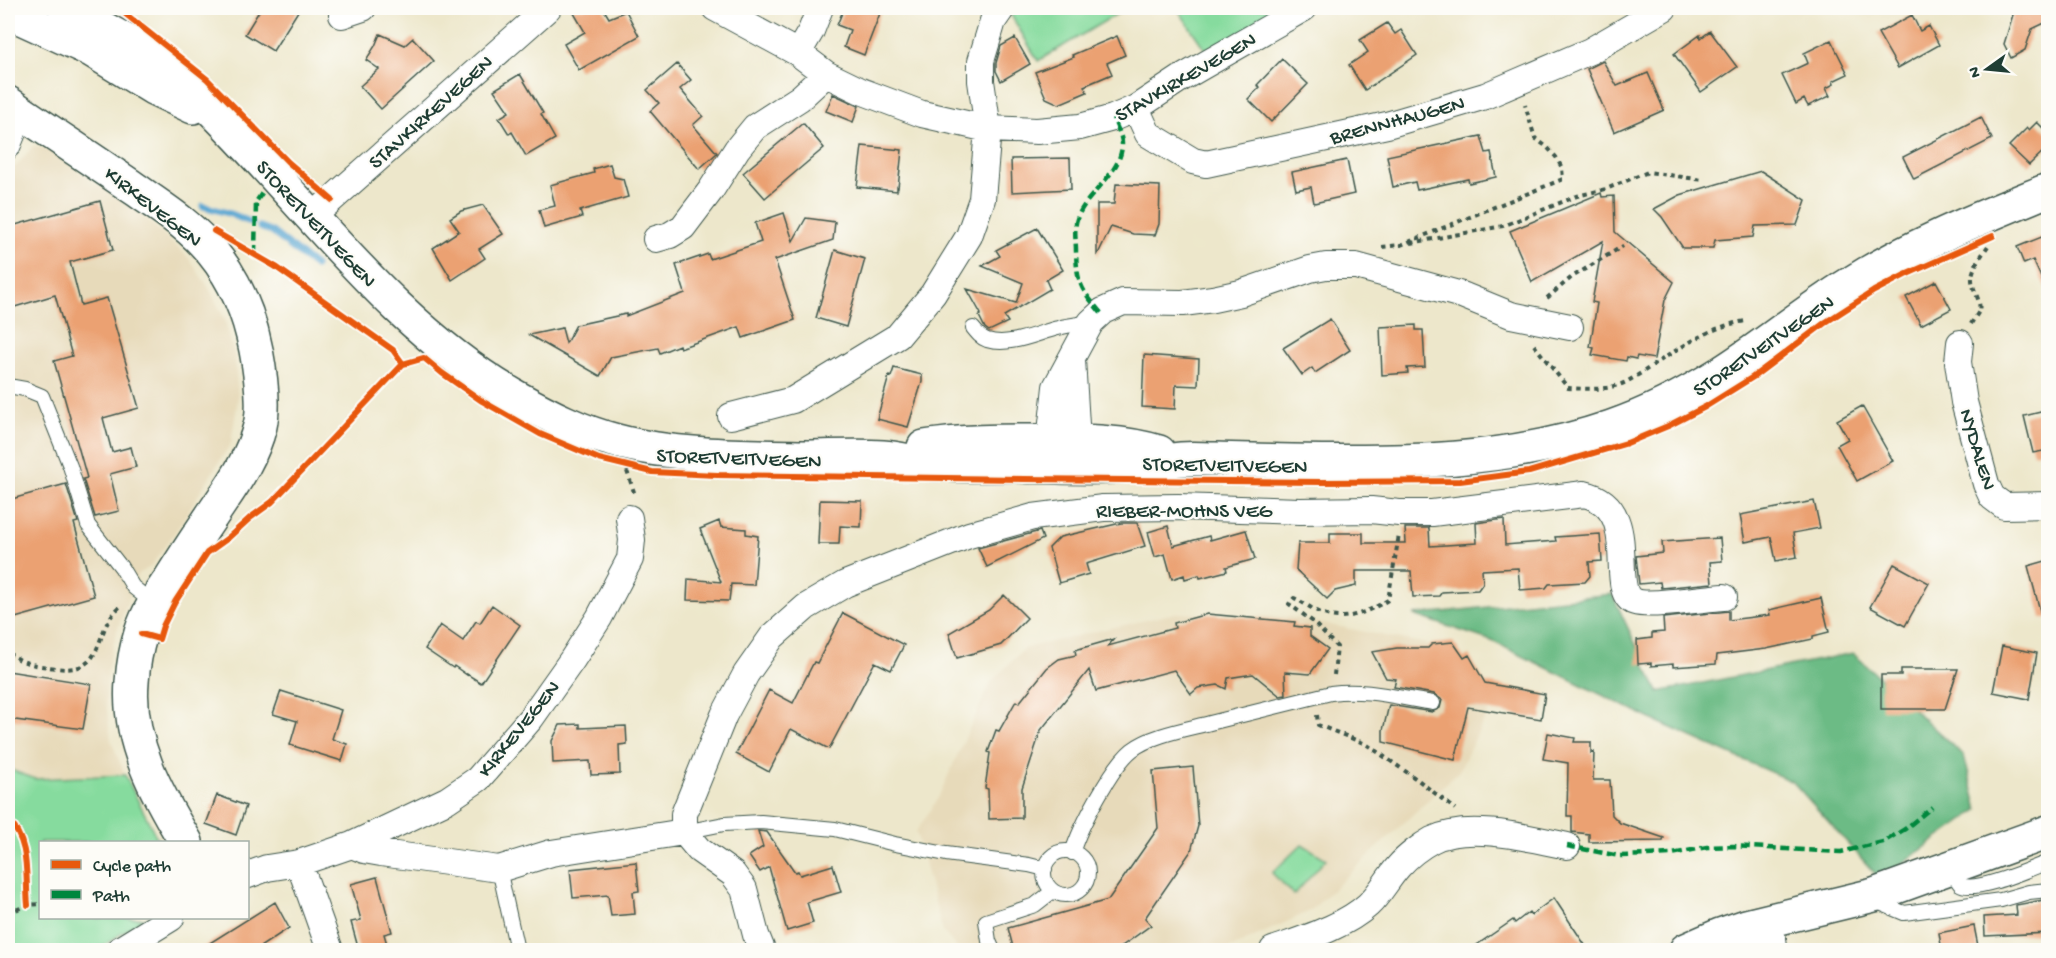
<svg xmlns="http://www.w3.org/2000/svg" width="2056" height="958" font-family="'Gochi Hand',sans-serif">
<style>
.built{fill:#e7daba}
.green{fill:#86db9e;stroke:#528c69;stroke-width:1.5}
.forest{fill:#6cbb85;stroke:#467c5c;stroke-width:1.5}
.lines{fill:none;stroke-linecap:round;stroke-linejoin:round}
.stream{stroke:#58a6d1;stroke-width:7}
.building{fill:#eba172}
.lane-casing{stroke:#3e564b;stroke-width:16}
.street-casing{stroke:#3e564b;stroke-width:28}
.secondary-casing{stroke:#3e564b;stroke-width:36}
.primary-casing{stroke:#3e564b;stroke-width:36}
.path{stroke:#3e564b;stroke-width:4;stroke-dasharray:4.5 4.5;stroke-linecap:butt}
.lane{stroke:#fff;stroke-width:14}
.street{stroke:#fff;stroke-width:26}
.secondary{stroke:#fff;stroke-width:33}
.primary{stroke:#fff;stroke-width:33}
.quiet{stroke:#00873e;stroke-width:4.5;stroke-dasharray:9 4.5;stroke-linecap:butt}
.cycleway-casing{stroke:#fdfcf7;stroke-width:10}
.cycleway{stroke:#e8590c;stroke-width:6}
.labels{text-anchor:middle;stroke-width:4.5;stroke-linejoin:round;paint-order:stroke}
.street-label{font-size:21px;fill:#1f3d34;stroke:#fdfcf7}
</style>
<rect width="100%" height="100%" fill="#fdfcf7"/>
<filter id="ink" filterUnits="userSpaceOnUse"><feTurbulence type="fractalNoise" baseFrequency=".0167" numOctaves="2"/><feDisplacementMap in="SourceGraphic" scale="12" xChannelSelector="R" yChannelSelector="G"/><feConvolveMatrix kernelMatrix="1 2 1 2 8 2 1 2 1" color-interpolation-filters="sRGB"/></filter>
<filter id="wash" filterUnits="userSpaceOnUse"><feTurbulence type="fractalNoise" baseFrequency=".008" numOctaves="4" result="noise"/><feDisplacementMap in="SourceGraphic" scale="24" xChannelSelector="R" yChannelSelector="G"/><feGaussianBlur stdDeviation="1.35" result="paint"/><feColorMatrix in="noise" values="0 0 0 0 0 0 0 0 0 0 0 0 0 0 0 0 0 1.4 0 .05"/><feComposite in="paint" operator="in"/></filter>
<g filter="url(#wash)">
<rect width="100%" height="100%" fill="#ede7cb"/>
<path class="built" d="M33 146 43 148 58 156 140 213 187 256 209 288 225 320 235 357 238 399 231 443 174 534 150 567 138 574 118 627 108 667 106 703 111 740 125 775 35 779 8 769V172L17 165Z
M1176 613 1289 617 1437 646 1498 692 1459 771 1310 911 1226 950H959L943 932 916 832 938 798 990 683 1025 648Z"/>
<path class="green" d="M1012 8H1127L1038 61 1008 10Z
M1177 8H1279L1208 54Z
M8 769 35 779 125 775 159 842H40V918H144L97 950H8Z
M1302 844 1326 859 1294 895 1272 873Z"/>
<path class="forest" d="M1612 594 1658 692 1853 653 1964 756 1978 810 1880 879 1793 782 1649 718 1492 641 1414 615Z"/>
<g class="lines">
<path class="stream" d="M203 206 231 214 252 223
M260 227 272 232 315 266"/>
</g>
<g id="blocks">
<path class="building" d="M261 8H300L273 51 245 34Z
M571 8H603L609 18 626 11 639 36 579 70 564 44 585 32Z
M844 8H882L864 55 844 47 850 30 837 25Z
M2015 8H2049V21L2032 29 2025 50 2011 58 2004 44Z
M1912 15 1920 31 1929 26 1939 45 1898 68 1878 33Z
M1387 23 1395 34 1401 30 1417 55 1365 90 1349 65 1368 52 1360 40Z
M1710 31 1737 67 1701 92 1674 54 1700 35 1701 38Z
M380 34 405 45 413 38 434 61 381 109 360 86 379 69 366 60 375 46Z
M1117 36 1125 55 1107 63 1112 74 1084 86 1087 92 1059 104 1046 98 1035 72 1074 57 1072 55Z
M1015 38 1030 64 1001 81 996 71V63L1001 46Z
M1831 40 1848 74 1833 81 1834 84 1826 88 1830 96 1808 106 1804 99 1796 104 1782 75 1808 63 1804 53Z
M1282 59 1308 84 1271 122 1248 99 1260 87 1257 85Z
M1603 61 1617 86 1648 73 1664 110 1614 132 1587 69Z
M677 64 691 80 680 89 703 116 693 125 717 153 699 169 650 111 659 103 647 90Z
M520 74 543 113 541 114 555 139 526 156 512 132 509 134 499 118 509 112 494 90Z
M833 94 859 106 853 122 826 111Z
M1981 117 1992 139 1914 179 1903 157Z
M2037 122 2049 134V146L2029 165 2009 146 2027 128 2029 130Z
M803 123 824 148 765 198 743 173Z
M1481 136 1486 153 1491 152 1496 177 1469 183 1468 179 1417 190 1415 182 1393 187 1387 156Z
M862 146 902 150 898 188 897 187V191L857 187Z
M1070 158 1071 189 1012 192 1011 159Z
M1347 160 1354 194 1314 203 1311 187 1296 190 1292 172Z
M610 164 614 177 623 179 628 197 580 211 582 217 544 228 539 210 555 206 550 185 594 173 593 169Z
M1761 171 1806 200 1797 225 1755 226 1753 237 1715 240 1713 248H1683L1662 217 1654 209 1680 195Z
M1116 184 1160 186 1159 224 1155 235 1133 234 1111 227 1097 256V204H1114Z
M1601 193 1602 197 1614 196 1615 232 1674 282 1665 300 1654 359 1637 356 1636 359 1627 357 1626 361 1592 355 1594 348 1590 347 1597 303 1592 302 1603 241 1532 282 1510 231Z
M100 201 113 250 70 262 81 305 107 298 139 408 103 418 112 452 131 447 136 467 110 474 119 511 95 517 83 479 87 478 54 361 72 356 55 295 8 309V227Z
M483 205 503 234 479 249 485 258 452 280 433 248 459 231 450 218 461 211Z
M784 213 793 241 806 218 835 222 833 240 775 260 795 320 743 338 739 327 680 348 679 345 660 353 658 348 611 357 600 376 529 335 562 328 566 343 576 325 626 314V316L685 293 676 265 708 254 710 259 761 242 755 223Z
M1037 228 1063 270 1046 280 1050 289 1004 316 1008 322 989 331 985 328 979 316 981 314 967 289 1016 303 1023 283 982 266 1000 256 996 250Z
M2049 234V295L2033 260 2024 264 2017 247Z
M835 250 865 259 846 327 816 318Z
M1936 281 1951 309 1921 325 1906 297Z
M1330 319 1350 350 1315 373 1312 368 1302 375 1283 348Z
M1416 325V330H1423L1425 367 1407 368 1408 373 1382 375 1380 327Z
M1144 355 1199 359 1198 386 1176 385 1175 409 1142 407Z
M894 368 922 375V382L908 427 877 419 889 376 891 377Z
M1862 406 1893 461 1857 481 1837 445 1848 439 1837 420Z
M2049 410V450L2033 453 2024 416Z
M66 484 78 522 74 523 94 596 8 620V500Z
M820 500 862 501 861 527 840 526 839 544H818Z
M1814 501 1820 528 1793 533 1797 557 1776 561 1771 537 1745 542 1740 515Z
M1504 519 1505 545 1556 541 1555 537 1600 534 1602 561 1589 562 1590 576 1585 582 1549 584 1546 588 1520 590 1518 568 1482 570 1483 583 1478 590 1442 592 1439 596 1413 597 1411 571H1356V586L1335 591 1327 599 1296 570 1298 543H1330V533H1363V543H1406L1405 528H1429L1430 546 1477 543 1476 523Z
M719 521 721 527 746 529V534L758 536 754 585 731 584 729 601 687 600 688 579 721 582 700 529Z
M1121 523H1137L1145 546 1086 564 1089 574 1059 583 1049 548 1060 537Z
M1168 526 1173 546 1209 536 1210 540 1246 530 1255 559 1226 567 1227 571 1200 578 1199 575 1185 579 1184 575 1172 579 1165 554 1155 557 1148 532Z
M1040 531 1043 539 987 567 978 548Z
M1720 538 1722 561 1710 562 1712 583 1661 588 1660 582 1639 584 1636 556 1663 553 1662 542Z
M2049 560V618H2042L2028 566Z
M1894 564 1929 583 1905 626 1870 607Z
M1004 595 1027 618 1001 645 957 658 949 633 989 610Z
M1821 598 1829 632 1813 636V639L1766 649 1717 655 1716 664 1673 667V664L1651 666V663L1638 664 1637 640 1652 638V633L1664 632 1663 618 1729 611V620L1770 615 1769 610Z
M492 605 520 625 481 683 467 674V675L454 666 453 668 425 649 440 625 463 641 476 621 480 623Z
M843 613 904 645 891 670 875 662 829 749 791 729 769 772 736 754 769 690 793 703 814 662 817 663Z
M1207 614 1295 622 1294 626 1310 628V636L1328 649 1310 674 1285 672 1286 695 1280 696 1253 674 1228 678 1226 689 1218 685 1198 688 1191 694 1174 670 1096 691 1089 670 1041 730 1022 788V818L989 819 988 789 985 788 990 753 988 752 996 730 999 731 1016 701 1019 703 1047 668 1059 659 1076 655 1075 650 1114 639 1108 646 1175 628 1174 623Z
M1453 642 1464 658 1469 655 1485 683 1545 694 1541 719 1468 707 1455 760 1383 742V730L1389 705 1432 712 1440 708 1442 700 1434 694 1394 687 1396 679 1386 678 1372 652 1397 648H1428L1432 644Z
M2002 646 2037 653 2029 699 1993 692Z
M1901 669H1958L1945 709H1881V675H1901Z
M8 671 91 684 83 729 8 719Z
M281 691 341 710 332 739 347 744 342 761 290 745 297 721 273 714Z
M580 724V728L626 726 627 744 619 745 620 774 591 775 590 761 553 763 552 741 560 725Z
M1548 733 1575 738 1574 742H1591V753L1594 752 1593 780H1610L1612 815 1620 823 1664 838 1663 841 1589 842V834L1572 832V816H1567L1568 763 1543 759Z
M1193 767 1198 826 1191 851 1145 918 1151 925 1115 951H1014L1008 928 1108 900 1158 828 1153 771Z
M217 795 246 806 236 835 206 824Z
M758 831 767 832 795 872 798 871 800 875 833 865 841 892 807 902 813 923 787 931 769 867 760 872 749 856 763 847Z
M636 862 639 891 633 892 635 914 611 916 608 895 573 898 570 869Z
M377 877 392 932 384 934 389 951H359L351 922 361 920 351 884Z
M1554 898 1589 951H1468L1513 920 1515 923 1529 912 1531 915Z
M2049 899V933L1985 936 1984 917 2017 915 2016 905Z
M275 902 289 928 254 951H197Z
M1974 926 1979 951H1942L1939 933Z"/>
</g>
</g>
<g filter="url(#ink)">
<use href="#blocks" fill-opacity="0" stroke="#3e564b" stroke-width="1.5"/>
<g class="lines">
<g class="lane-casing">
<path id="lane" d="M8 153 13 148 26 116
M973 328C977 333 981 338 987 340 1010 347 1037 333 1058 328 1069 325 1080 324 1091 322
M8 386 25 389 42 396 70 466 88 525 121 567 133 587 154 604
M684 832 724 824 761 822 835 829 895 844 946 854 1029 865 1045 869
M1044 873a22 22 0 1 1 44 0a22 22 0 1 1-44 0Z
M1072 853C1080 827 1112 766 1132 750 1151 735 1187 729 1210 723 1250 713 1291 703 1331 693 1364 688 1399 698 1433 703
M1950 867C1953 872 1956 880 1960 884 1974 894 2032 868 2048 862
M499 869 517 950
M1875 897 1880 903 1904 913 2001 900 2029 892 2048 890
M1773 926 1779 938 1780 946 1775 950
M993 950 989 941 986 921 1035 905 1053 891
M1745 950 1767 940 1776 932"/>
</g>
<g class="street-casing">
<path id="street" d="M715 8 798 53 826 74 861 91 922 114 988 129 1037 131 1080 127 1113 118 1136 108 1180 79 1304 8
M342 15 363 8
M798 53 811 31 820 8
M1136 108 1148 134 1193 161 1206 164 1387 125 1485 96 1590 51 1664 8
M313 216 548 8
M656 239 670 235 683 227 711 190 737 149 755 127 800 98 826 74
M1960 343 1958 362 1964 402 1986 484 1992 497 2004 506 2048 505
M731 416 793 400 898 336 933 294 969 236 982 199 988 129 981 81V61L993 21 1002 8
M1058 456 1050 441 1056 387 1091 322 1103 311 1123 302 1183 303 1213 299 1241 293 1310 269 1326 266H1356L1462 295 1511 315 1570 327
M1069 456 1077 441 1072 359
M352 845 364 850 381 853 499 869 551 853 684 832
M299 863 330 950
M248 875 267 868 299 863 352 845 447 800 478 779 531 718 572 660 599 618 630 559 632 540 629 518
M119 950 171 918
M762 950 756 935 744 889 733 874 699 850 684 832V814L724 715 746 674 772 637 806 607 845 584 969 535 1033 517 1103 508 1178 507 1300 511 1371 510 1399 513H1432L1584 494C1645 507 1605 592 1635 602 1650 607 1706 598 1724 597
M1273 950C1303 939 1344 927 1368 905 1380 894 1388 878 1399 866 1407 857 1421 846 1432 840 1468 822 1529 838 1567 846"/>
</g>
<g class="secondary-casing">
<path id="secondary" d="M8 103C50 132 93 160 135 189 162 208 191 226 212 252 236 281 249 313 256 350 260 371 265 405 260 426 253 454 237 479 221 502 204 527 187 552 171 578 159 595 147 613 141 633 136 649 133 666 132 682 127 741 157 794 186 842
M1686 950 1720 935 1746 926 1874 895 2048 832"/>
</g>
<g class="primary-casing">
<path id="primary" d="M65 8C111 32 157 56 194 92 300 193 387 324 516 397 548 415 581 432 617 441 672 456 748 456 805 457 831 457 857 455 883 457 897 458 912 462 927 464 956 466 986 465 1015 466 1056 467 1097 469 1138 466 1152 465 1167 460 1181 459 1192 458 1204 459 1215 459 1241 460 1267 460 1292 461 1402 463 1506 463 1611 427 1649 414 1686 395 1721 373 1764 346 1804 312 1848 285 1911 245 1980 218 2048 190
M8 12 91 50 153 88 193 107
M924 447C966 440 1007 441 1049 441 1086 441 1124 441 1159 452"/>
</g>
<path class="path" d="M1411 243 1503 226 1577 196 1606 189 1648 172 1703 180
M1382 247 1401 245 1563 179 1562 168 1556 157 1547 147 1535 138 1525 105
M1547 298 1572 277 1623 246
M1971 324C1973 320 1977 315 1979 311 1982 300 1971 289 1972 277 1973 266 1982 255 1988 246
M1534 345 1568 388C1589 389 1609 391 1628 381 1666 359 1701 328 1745 321
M627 471 635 495
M8 653C27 665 34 665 56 668 109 675 91 629 121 606
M1334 675 1337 647 1312 621 1289 604 1294 598C1303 602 1310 608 1319 612 1344 624 1367 612 1388 600L1399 535
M1317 715 1318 725 1366 744 1418 780 1455 809
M8 820C31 842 25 877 28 905
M8 913 28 905 40 904"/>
<use href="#lane" class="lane"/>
<use href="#street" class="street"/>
<use href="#secondary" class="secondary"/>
<use href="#primary" class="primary"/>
<path class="quiet" d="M255 254 256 202 262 193
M1101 313C1080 288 1077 283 1076 251 1076 239 1073 225 1079 214 1090 191 1122 172 1122 144 1122 135 1116 126 1113 118
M1567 846 1620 856 1672 854 1707 847 1733 846 1841 852 1883 842 1905 829 1932 807"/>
<g class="cycleway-casing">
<path id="cycleway" d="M118 8 207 79 288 162 332 200
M214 231 276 267 393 350 403 364
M141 634 159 639 163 626 175 602 207 553 228 538 250 518 272 502 403 364 424 358 442 373 482 401 540 434 599 459 652 472 717 475 1024 479 1322 482 1460 481 1529 472 1627 443 1668 426 1705 407 1753 377 1826 322 1874 291 1905 275 1993 236
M8 820C31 842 25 877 28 905"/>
</g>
<use href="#cycleway" class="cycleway"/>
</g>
</g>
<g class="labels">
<g class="street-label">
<text transform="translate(1185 76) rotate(-30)" y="7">STAVKIRKEVEGEN</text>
<text transform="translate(430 111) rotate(-42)" y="7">STAVKIRKEVEGEN</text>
<text transform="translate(1397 119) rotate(-15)" y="7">BRENNHAUGEN</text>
<text transform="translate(154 206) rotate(38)" y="7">KIRKEVEGEN</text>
<text transform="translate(317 223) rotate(47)" y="7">STORETVEITVEGEN</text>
<text transform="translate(1763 345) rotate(-34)" y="7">STORETVEITVEGEN</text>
<text transform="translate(1979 449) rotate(73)" y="7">NYDALEN</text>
<text transform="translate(739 457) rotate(2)" y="7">STORETVEITVEGEN</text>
<text transform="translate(1225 464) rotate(1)" y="7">STORETVEITVEGEN</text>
<text x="1184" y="517">RIEBER-MOHNS VEG</text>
<text transform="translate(518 728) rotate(-51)" y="7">KIRKEVEGEN</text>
</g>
</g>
<rect width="2056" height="958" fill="none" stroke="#fdfcf7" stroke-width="30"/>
<rect x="39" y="841" width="210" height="78" fill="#fdfcf7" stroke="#a4b0a9" stroke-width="1.5"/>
<rect x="51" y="860" width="30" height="9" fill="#e8590c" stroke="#a4b0a9" stroke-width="1.5"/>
<text x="93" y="871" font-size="18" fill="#1f3d34">Cycle path</text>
<rect x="51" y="890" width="30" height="9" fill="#00873e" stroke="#a4b0a9" stroke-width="1.5"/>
<text x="93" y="901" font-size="18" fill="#1f3d34">Path</text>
<g transform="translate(1987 69) rotate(255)" stroke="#fdfcf7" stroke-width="4.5" paint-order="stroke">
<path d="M0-4.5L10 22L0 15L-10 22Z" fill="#1f3d34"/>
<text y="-9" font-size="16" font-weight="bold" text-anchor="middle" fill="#1f3d34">N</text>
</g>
</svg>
